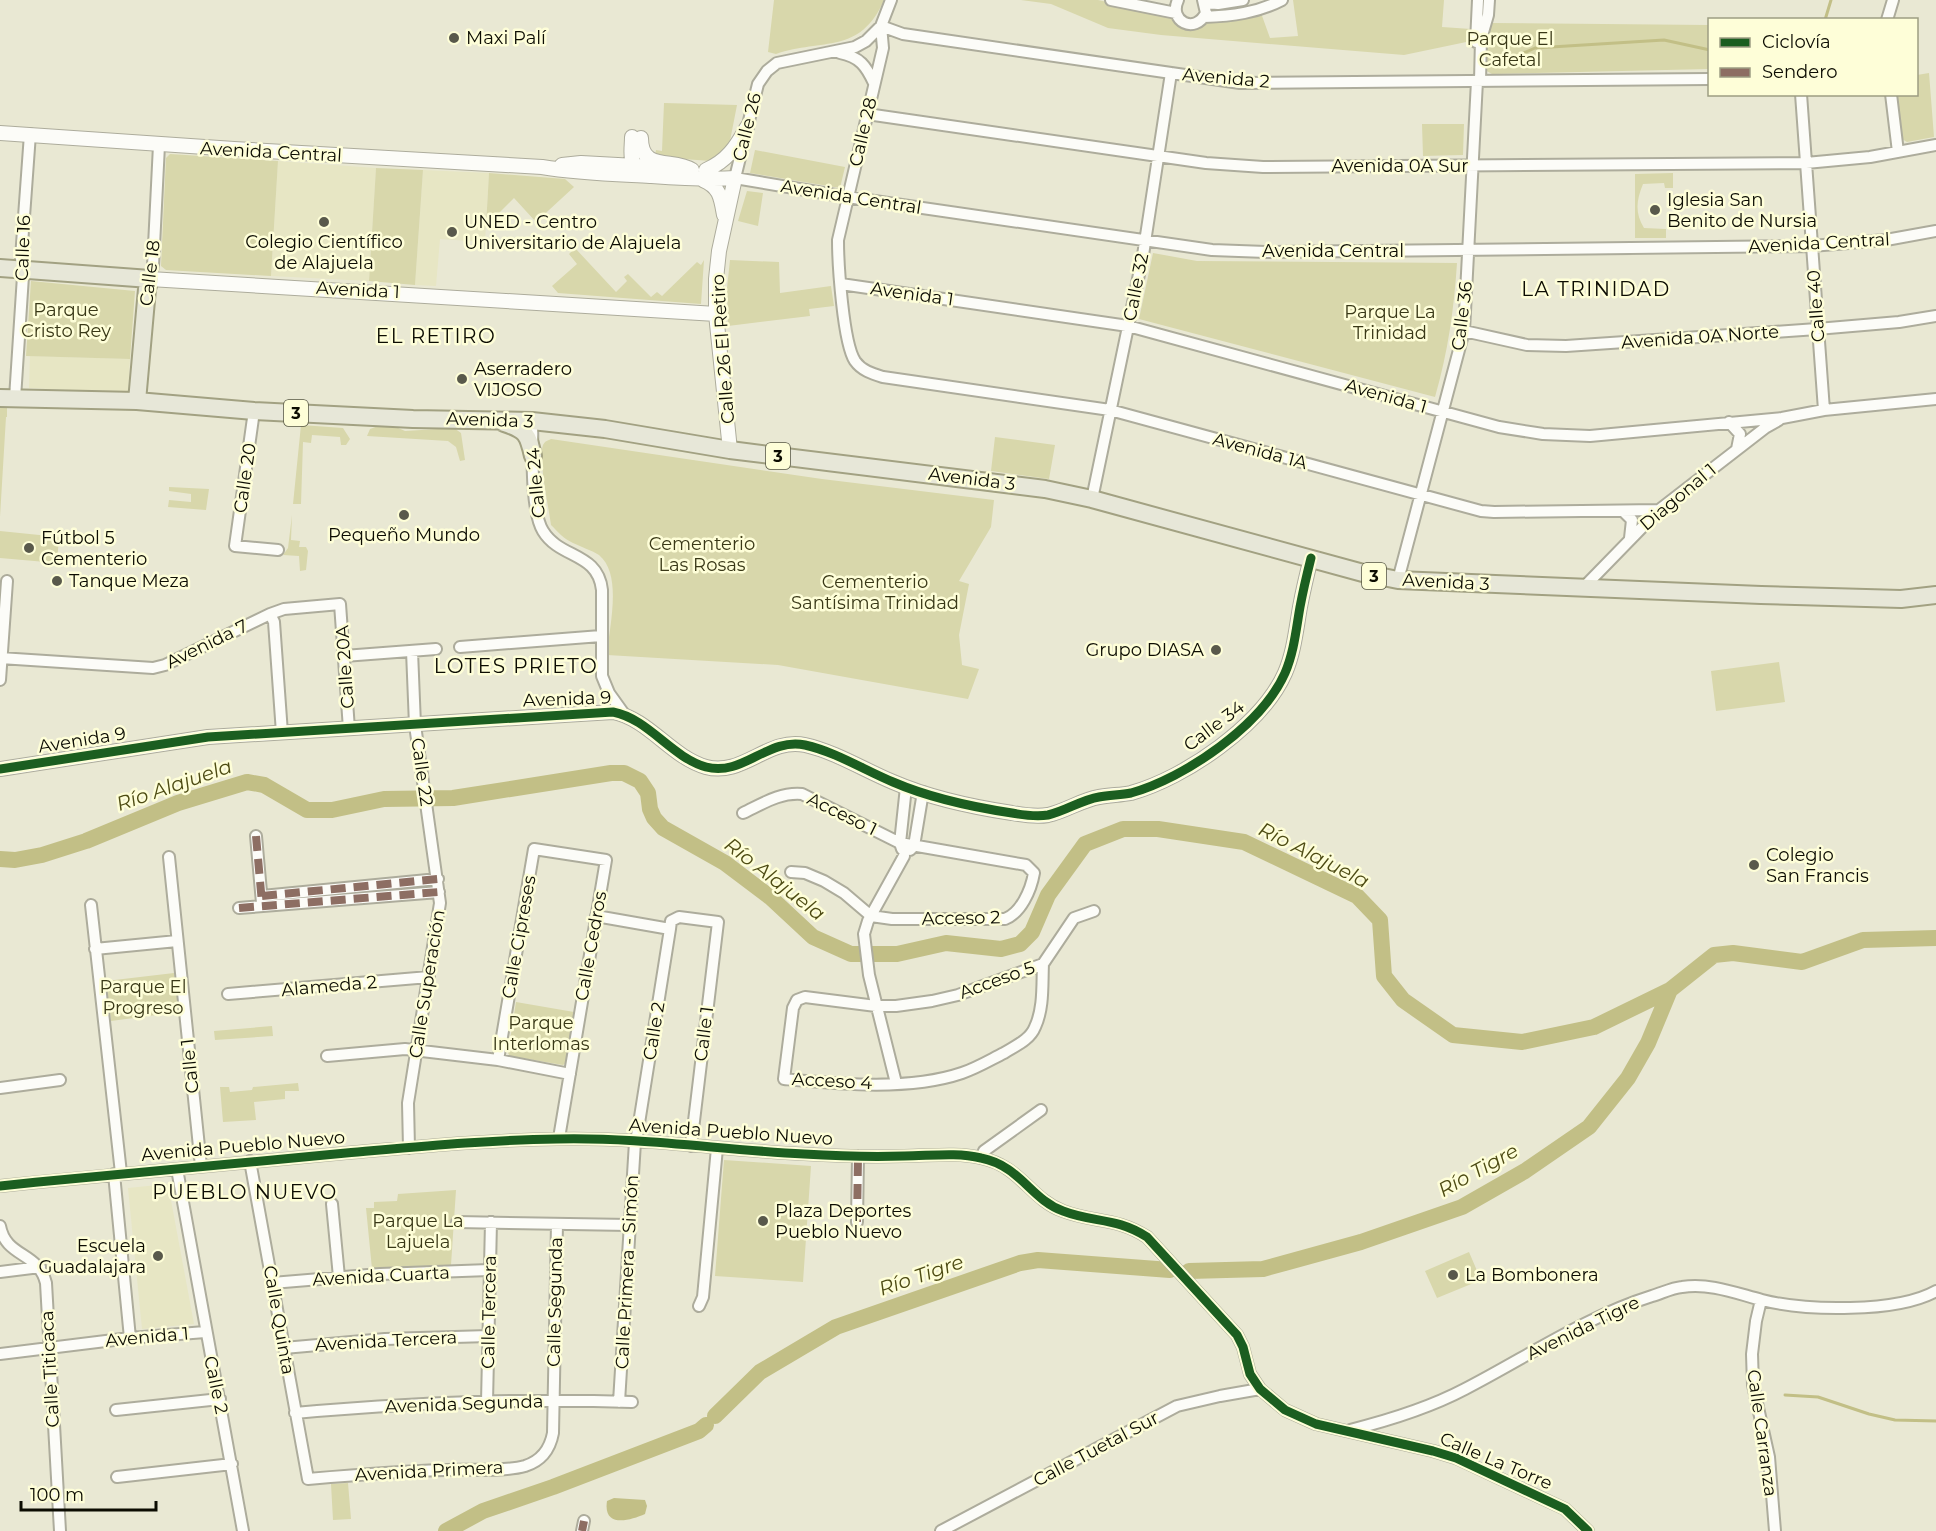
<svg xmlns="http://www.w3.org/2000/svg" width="1936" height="1531" font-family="Montserrat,sans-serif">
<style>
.built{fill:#e7e6c4}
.green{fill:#d8d7ab}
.water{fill:#c2bf86}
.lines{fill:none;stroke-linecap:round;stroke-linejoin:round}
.stream{stroke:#c2bf86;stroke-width:3}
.river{stroke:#c2bf86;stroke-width:16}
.minor-casing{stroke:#adac9c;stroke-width:14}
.tertiary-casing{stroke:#adac9c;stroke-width:16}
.primary-casing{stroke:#a2a182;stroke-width:20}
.minor{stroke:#fcfcf8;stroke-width:10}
.tertiary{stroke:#fcfcf8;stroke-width:14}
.primary{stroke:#e7e7d8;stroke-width:16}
.quiet{stroke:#8d6e63;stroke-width:8;stroke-dasharray:15 8;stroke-linecap:butt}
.cycleway-casing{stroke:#fefed8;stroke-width:13}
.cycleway{stroke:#1b5e20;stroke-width:9}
.poi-dot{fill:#59594b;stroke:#fefed8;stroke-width:2}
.labels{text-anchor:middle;stroke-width:5;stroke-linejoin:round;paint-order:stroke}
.shield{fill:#fefed8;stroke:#555542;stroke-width:1.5}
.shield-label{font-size:16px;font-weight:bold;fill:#0c0c02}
.poi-label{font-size:18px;fill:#0c0c02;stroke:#fefed8;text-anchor:start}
.park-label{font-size:18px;fill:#393817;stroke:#fefed8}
.street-label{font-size:18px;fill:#0c0c02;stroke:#fefed8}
.neighbourhood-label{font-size:20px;letter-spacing:1.5px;fill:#0c0c02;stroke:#fefed8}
.water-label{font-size:20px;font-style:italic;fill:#4d4b13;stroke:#fefed8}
</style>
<rect width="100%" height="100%" fill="#e9e8d3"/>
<path class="built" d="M278 161 376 168 369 281 271 276Z
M423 170 489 173 485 242 440 239 436 286 415 285Z
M30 356 130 359 128 393 29 388Z
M168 1184 194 1324 142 1329 128 1188Z"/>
<path class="green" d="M774 0H884C860 55 823 38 776 54L768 52Z
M1021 0H1098L1172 16 1177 23 1261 13 1270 38 1298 36 1293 0H1444L1442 27 1471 29V41L1404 55 1161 35 1108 28 1051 4Z
M1492 23 1709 25V69L1492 74 1485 70V44Z
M1929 73 1934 137 1907 142 1902 139 1897 95 1916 94 1917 75Z
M664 103 737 105 729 146 711 161 655 157 656 150 662 151Z
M1422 124H1464L1463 155 1423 156Z
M755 150 845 167 840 188 750 173Z
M170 154 278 161 271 276 166 270 161 266 166 158Z
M376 168 423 170 415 285 369 281Z
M489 173 565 179 574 187 536 222 514 198 486 226Z
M1673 173V188H1665L1664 183 1643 184C1636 201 1635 213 1644 228L1666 229V238H1635V174Z
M747 191 763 193 758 226 738 221Z
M575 248 616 292 627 281 624 277 628 274 651 297 657 292 662 296 697 262 701 265 704 260 701 304 558 293 552 286 577 264 569 254Z
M1153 253 1197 261 1457 263C1454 309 1448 352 1435 397L1139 319Z
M730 260 779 262 780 293 831 286 834 306 809 309 810 316 728 326 727 288Z
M31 281 135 291 130 359 26 356Z
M0 405 7 406V417H6L0 517Z
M301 425 343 428 350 439 346 445H341L340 437 312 435 311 443 303 442 301 504H293Z
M381 425 396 427 405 431 454 428 461 433 465 460 460 461 456 447 448 441 367 436 370 429Z
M995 437 1055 445 1049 479 991 471Z
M551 439 822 479 994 500 991 527 959 581 969 584 959 635 962 665 979 669 968 699 778 665 607 655C609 627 623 575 599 555 591 550 581 547 573 543 564 539 558 532 551 525 549 509 538 458 543 445 545 441 547 441 551 439Z
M169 487 209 489 206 510 168 507 169 500 191 502V494L169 491Z
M292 515 291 540 300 541 299 547H306L308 551 306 570 300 571 299 556 283 555 288 548Z
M0 531 59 537 57 563 0 558Z
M1779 662 1785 702 1716 711 1711 671Z
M174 973 179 1012 111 1021 106 981Z
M516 1002 574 1012 566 1063 563 1065 510 1056 508 1053Z
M272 1026 273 1036 215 1040 214 1031Z
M298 1083 299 1091H285V1099L254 1102 256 1120 223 1122 220 1087H229L230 1092 252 1090 253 1087Z
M724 1160 811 1166 803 1282 715 1276Z
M456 1190 451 1265 372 1269 366 1208H374V1202L397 1201 398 1194Z
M1469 1252 1481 1280 1437 1298 1425 1271Z
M348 1483 351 1519 333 1520 331 1484Z"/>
<path class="water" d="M614 1498 645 1500 647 1506 645 1514C629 1521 603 1528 607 1501Z"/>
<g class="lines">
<path class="stream" d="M1825 20 1831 0
M1499 64 1535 48 1664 40 1710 50
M1785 1395 1818 1397 1869 1414 1895 1420 1936 1421"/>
<path class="river" d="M0 859 15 860 42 855 86 841 178 803 247 782 264 785 307 810H332L384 799 453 798 611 773H624L640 781 648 793 650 809 654 818 663 828 725 863 770 897 813 937 851 954H897L946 943 1001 949 1020 944 1032 932 1048 895 1085 844 1123 829H1158L1244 842 1357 896 1380 920 1384 976 1403 1000 1453 1035 1522 1042 1594 1027 1670 990 1714 955 1733 953 1802 962 1863 940 1936 938
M1189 1271 1263 1269 1361 1242 1462 1207 1525 1171 1589 1127 1628 1078 1648 1043 1670 990
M715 1416 760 1372 836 1327 1020 1263 1038 1260 1170 1270
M446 1531 483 1511 553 1487 699 1431 706 1425"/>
<g class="minor-casing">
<path id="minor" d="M891 0 881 26 883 48 838 240C838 263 843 343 855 361 862 371 873 374 883 377L1110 410 1481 511 1494 512 1659 510
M1111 0 1176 13
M1178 0C1168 21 1195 35 1206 13L1203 0
M1205 3 1218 4 1243 0
M1204 17C1232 16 1257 13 1282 0
M1887 20 1893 0
M881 26 866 41 855 47 777 63 767 71 758 84 735 178 847 197 1212 250 1266 252 1811 246 1886 240 1936 231
M881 26 903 34 1240 83 1710 79
M1476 42 1478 0
M840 53C860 57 866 66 874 83
M1480 81 1481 39 1488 15 1489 0
M1801 94 1824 410
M1891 94 1898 152
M867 114 1206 163 1263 167 1806 163 1870 157 1936 145
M150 279 153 266 159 145
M841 284 1128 326 1499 427 1543 434 1590 436 1782 418 1824 410 1936 399
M1464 331 1527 345 1566 346 1817 329 1899 322 1936 316
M15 398 23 276 21 258 30 134
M254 411 235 546 278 550
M532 421C533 447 530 510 543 531 560 559 598 552 602 590V676L609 693 624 714
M1729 422 1740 434 1737 449
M1092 499 1143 255 1171 73
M1623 511 1632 520 1630 538
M1398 580 1464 331 1477 81
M1584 587 1659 510 1765 428 1779 420
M270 614 274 622 282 733
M460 647 601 636
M344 656 436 649
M0 658 153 668 165 665 270 614 284 609 340 604 349 729
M0 680 7 581
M743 813C762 804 780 792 802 794L900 843 1026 865 1034 873C1031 890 1021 913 1005 919H892L871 916 844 893 824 881 805 873 791 872
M256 836 262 903
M902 849 900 843 906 787
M910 850 914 846 923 792
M169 857 201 1166
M262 896 438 879
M91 905 121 1173
M239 908 439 892
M596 916 670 929
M95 949 177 941
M1043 964C1042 984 1044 1008 1035 1027 1030 1040 1015 1046 1004 1053 990 1060 977 1068 962 1073 909 1091 839 1084 784 1079L793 1008 797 1000 805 997 876 1006H896L932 1001 958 995 1043 964 1074 918 1094 911
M228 994 429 977
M327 1056 405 1049 498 1060 570 1074
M498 1060 534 849 606 860 559 1138
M896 1083 869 975 864 934 868 921 904 856
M0 1088 60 1080
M636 1142 670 929 671 921 679 917 718 922 691 1146
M409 1148 408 1103 440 903 415 725 412 651
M981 1158 984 1151 1041 1110
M250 1161 308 1479C354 1475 400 1471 446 1470 468 1469 504 1472 525 1466 541 1461 550 1449 553 1433L557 1224
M177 1169 243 1531
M114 1174 130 1338
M0 1186C115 1174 230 1163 346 1153 416 1147 487 1140 557 1139 639 1137 722 1150 804 1154 837 1156 871 1157 904 1156 929 1156 956 1152 981 1158 1021 1166 1030 1199 1063 1211 1094 1223 1116 1217 1147 1237L1237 1335 1243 1347 1250 1374 1260 1389 1285 1410 1316 1424 1433 1451 1456 1458 1565 1509 1588 1531
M332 1204 339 1277
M457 1222 629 1225
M857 1222 858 1156
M0 1226C6 1258 38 1251 46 1283L60 1531
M0 1272 40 1267
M272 1283 380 1274 489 1270
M1761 1300 1756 1321 1752 1354 1753 1385 1769 1457 1775 1531
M699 1306 703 1297 717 1148
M284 1348 385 1339 489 1336
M0 1354 130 1338 205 1332
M487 1402 491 1222
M619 1402 635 1142
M116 1410 220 1399
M295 1413C407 1403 520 1398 632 1402
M1350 1430C1390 1420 1429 1408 1465 1389 1527 1357 1585 1317 1652 1296 1662 1293 1672 1288 1682 1287 1711 1283 1735 1293 1762 1300 1805 1311 1897 1313 1936 1291
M117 1477 232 1464
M582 1531 584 1521
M941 1531 1177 1406 1220 1396 1260 1389"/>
</g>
<g class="tertiary-casing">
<path id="tertiary" d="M0 133 234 149 542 167C578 173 614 174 650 176 679 178 707 180 735 178
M632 137C632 150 628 162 640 170
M641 138C641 172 673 158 692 170
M562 165 581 163 654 167
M706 170C727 161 736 147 747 127
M703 180C720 187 721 198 724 215
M150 279 716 314
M730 450 716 314V279L719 251 735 178
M0 769 208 737 613 712C649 719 671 757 706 767 743 777 768 737 805 745 836 752 864 770 893 782 930 798 972 807 1012 813 1023 815 1036 817 1048 815 1066 811 1081 800 1099 797 1110 795 1121 795 1131 793 1185 778 1262 725 1285 673 1294 652 1296 630 1300 607 1303 591 1307 574 1311 558"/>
</g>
<g class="primary-casing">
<path id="primary" d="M0 268 150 279 147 289 137 401
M0 398 137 401 254 411 413 419 532 421 605 429 730 450 1045 489 1092 499 1363 573 1398 580 1761 595 1901 599 1936 595
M504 423C526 430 528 434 533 456"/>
</g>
<use href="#minor" class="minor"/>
<use href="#tertiary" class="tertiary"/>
<use href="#primary" class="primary"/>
<path class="quiet" d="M256 836 262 903
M262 896 438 879
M239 908 439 892
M857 1222 858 1156
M582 1531 584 1521"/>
<g class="cycleway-casing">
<path id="cycleway" d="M0 769 208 737 613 712C649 719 671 757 706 767 743 777 768 737 805 745 836 752 864 770 893 782 930 798 972 807 1012 813 1023 815 1036 817 1048 815 1066 811 1081 800 1099 797 1110 795 1121 795 1131 793 1185 778 1262 725 1285 673 1294 652 1296 630 1300 607 1303 591 1307 574 1311 558
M0 1186C115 1174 230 1163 346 1153 416 1147 487 1140 557 1139 639 1137 722 1150 804 1154 837 1156 871 1157 904 1156 929 1156 956 1152 981 1158 1021 1166 1030 1199 1063 1211 1094 1223 1116 1217 1147 1237L1237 1335 1243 1347 1250 1374 1260 1389 1285 1410 1316 1424 1433 1451 1456 1458 1565 1509 1588 1531"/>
</g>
<use href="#cycleway" class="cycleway"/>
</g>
<g class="poi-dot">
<circle cx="454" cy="38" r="6"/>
<circle cx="1655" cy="210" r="6"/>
<circle cx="324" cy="222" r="6"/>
<circle cx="452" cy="232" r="6"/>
<circle cx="462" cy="379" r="6"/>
<circle cx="404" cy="515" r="6"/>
<circle cx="29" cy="548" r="6"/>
<circle cx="57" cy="581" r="6"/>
<circle cx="1216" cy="650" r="6"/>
<circle cx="1754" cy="865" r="6"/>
<circle cx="763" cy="1221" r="6"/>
<circle cx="158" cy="1256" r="6"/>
<circle cx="1453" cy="1275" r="6"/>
</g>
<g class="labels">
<g class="shield">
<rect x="284" y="400" width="24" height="26" rx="4.5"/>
<rect x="766" y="443" width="24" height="26" rx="4.5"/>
<rect x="1362" y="563" width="24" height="26" rx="4.5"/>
</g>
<g class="shield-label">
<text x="296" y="419">3</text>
<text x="778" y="462">3</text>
<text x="1374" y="582">3</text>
</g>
<g class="poi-label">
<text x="466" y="44">Maxi Palí</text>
<text x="1667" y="206">Iglesia San<tspan x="1667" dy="21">Benito de Nursia</tspan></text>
<text x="464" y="228">UNED - Centro<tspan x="464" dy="21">Universitario de Alajuela</tspan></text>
<text x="324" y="248" text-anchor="middle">Colegio Científico<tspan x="324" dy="21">de Alajuela</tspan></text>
<text x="474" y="375">Aserradero<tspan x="474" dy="21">VIJOSO</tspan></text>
<text x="404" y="541" text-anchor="middle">Pequeño Mundo</text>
<text x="41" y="544">Fútbol 5<tspan x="41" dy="21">Cementerio</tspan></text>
<text x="69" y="587">Tanque Meza</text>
<text x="1204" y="656" text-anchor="end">Grupo DIASA</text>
<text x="1766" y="861">Colegio<tspan x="1766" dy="21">San Francis</tspan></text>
<text x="775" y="1217">Plaza Deportes<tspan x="775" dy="21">Pueblo Nuevo</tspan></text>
<text x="146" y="1252" text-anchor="end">Escuela<tspan x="146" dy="21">Guadalajara</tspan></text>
<text x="1465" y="1281">La Bombonera</text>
</g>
<g class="park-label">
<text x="1510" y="45">Parque El<tspan x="1510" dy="21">Cafetal</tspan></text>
<text x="66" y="316">Parque<tspan x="66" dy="21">Cristo Rey</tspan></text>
<text x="1390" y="318">Parque La<tspan x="1390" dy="21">Trinidad</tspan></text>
<text x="702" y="550">Cementerio<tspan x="702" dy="21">Las Rosas</tspan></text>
<text x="875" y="588">Cementerio<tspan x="875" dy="21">Santísima Trinidad</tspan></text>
<text x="143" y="993">Parque El<tspan x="143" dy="21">Progreso</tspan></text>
<text x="541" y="1029">Parque<tspan x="541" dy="21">Interlomas</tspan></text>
<text x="418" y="1227">Parque La<tspan x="418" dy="21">Lajuela</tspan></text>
</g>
<g class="street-label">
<text transform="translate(1226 78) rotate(5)" y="6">Avenida 2</text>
<text transform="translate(747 127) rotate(-76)" y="6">Calle 26</text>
<text transform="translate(863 132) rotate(-77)" y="6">Calle 28</text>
<text transform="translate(271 152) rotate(3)" y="6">Avenida Central</text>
<text x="1400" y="172">Avenida 0A Sur</text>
<text transform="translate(851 197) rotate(9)" y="6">Avenida Central</text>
<text transform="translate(1819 243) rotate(-3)" y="6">Avenida Central</text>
<text transform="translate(23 248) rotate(-88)" y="6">Calle 16</text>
<text x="1333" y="257">Avenida Central</text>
<text transform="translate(150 273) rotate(-83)" y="6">Calle 18</text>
<text transform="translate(1136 287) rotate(-79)" y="6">Calle 32</text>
<text transform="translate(358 290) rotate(3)" y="6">Avenida 1</text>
<text transform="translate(912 294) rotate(8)" y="6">Avenida 1</text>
<text transform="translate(1816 306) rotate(-94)" y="6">Calle 40</text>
<text transform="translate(1462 316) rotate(-83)" y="6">Calle 36</text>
<text transform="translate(1700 337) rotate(-4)" y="6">Avenida 0A Norte</text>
<text transform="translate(723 349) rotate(-94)" y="6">Calle 26 El Retiro</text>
<text transform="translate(1386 396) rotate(16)" y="6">Avenida 1</text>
<text transform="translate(490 420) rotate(2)" y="6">Avenida 3</text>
<text transform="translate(1260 451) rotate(15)" y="6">Avenida 1A</text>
<text transform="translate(245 478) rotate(-82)" y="6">Calle 20</text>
<text transform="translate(972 479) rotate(7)" y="6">Avenida 3</text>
<text transform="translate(536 483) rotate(-95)" y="6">Calle 24</text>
<text transform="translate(1678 497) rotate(-40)" y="6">Diagonal 1</text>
<text transform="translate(1446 582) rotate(3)" y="6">Avenida 3</text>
<text transform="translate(207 644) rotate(-26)" y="6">Avenida 7</text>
<text transform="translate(345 667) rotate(-94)" y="6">Calle 20A</text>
<text transform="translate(567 699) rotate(-2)" y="6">Avenida 9</text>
<text transform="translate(1214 726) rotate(-37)" y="6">Calle 34</text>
<text transform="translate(82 740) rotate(-9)" y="6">Avenida 9</text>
<text transform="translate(422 772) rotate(82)" y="6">Calle 22</text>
<text transform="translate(842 814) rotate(26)" y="6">Acceso 1</text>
<text transform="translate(961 918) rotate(-1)" y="6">Acceso 2</text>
<text transform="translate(519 937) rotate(-80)" y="6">Calle Cipreses</text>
<text transform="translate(591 946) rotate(-80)" y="6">Calle Cedros</text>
<text transform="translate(997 980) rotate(-20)" y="6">Acceso 5</text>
<text transform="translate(427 984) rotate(-81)" y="6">Calle Superación</text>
<text transform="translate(329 986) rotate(-5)" y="6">Alameda 2</text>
<text transform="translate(654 1031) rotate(-81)" y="6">Calle 2</text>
<text transform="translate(704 1034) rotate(-83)" y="6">Calle 1</text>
<text transform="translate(190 1066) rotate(-96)" y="6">Calle 1</text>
<text transform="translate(832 1081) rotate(3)" y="6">Acceso 4</text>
<text transform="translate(731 1132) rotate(4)" y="6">Avenida Pueblo Nuevo</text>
<text transform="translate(243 1146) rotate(-5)" y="6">Avenida Pueblo Nuevo</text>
<text transform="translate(627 1272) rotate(-87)" y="6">Calle Primera - Simón</text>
<text transform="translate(381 1276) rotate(-3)" y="6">Avenida Cuarta</text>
<text transform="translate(555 1302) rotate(-89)" y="6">Calle Segunda</text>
<text transform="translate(489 1312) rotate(-89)" y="6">Calle Tercera</text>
<text transform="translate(279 1320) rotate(80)" y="6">Calle Quinta</text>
<text transform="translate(1583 1328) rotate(-26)" y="6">Avenida Tigre</text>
<text transform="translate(147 1337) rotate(-5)" y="6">Avenida 1</text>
<text transform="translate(386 1341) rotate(-3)" y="6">Avenida Tercera</text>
<text transform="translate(50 1369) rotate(-93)" y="6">Calle Titicaca</text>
<text transform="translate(216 1385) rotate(78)" y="6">Calle 2</text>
<text transform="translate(464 1404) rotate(-2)" y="6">Avenida Segunda</text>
<text transform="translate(1762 1433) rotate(82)" y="6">Calle Carranza</text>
<text transform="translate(1096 1449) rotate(-28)" y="6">Calle Tuetal Sur</text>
<text transform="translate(1496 1461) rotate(23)" y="6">Calle La Torre</text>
<text transform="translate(429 1471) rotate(-3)" y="6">Avenida Primera</text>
</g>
<g class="neighbourhood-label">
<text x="1596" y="296">LA TRINIDAD</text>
<text x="436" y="343">EL RETIRO</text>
<text x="516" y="673">LOTES PRIETO</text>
<text x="245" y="1199">PUEBLO NUEVO</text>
</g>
<g class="water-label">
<text transform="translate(174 785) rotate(-19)" y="7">Río Alajuela</text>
<text transform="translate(1314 855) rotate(27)" y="7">Río Alajuela</text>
<text transform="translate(775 879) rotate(38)" y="7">Río Alajuela</text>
<text transform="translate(1478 1170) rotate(-29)" y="7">Río Tigre</text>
<text transform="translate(921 1275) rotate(-19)" y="7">Río Tigre</text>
</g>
</g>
<rect x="1708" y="18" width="210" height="78" fill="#fefed8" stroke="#9d9d82" stroke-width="1.5"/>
<rect x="1720" y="38" width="30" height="9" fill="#1b5e20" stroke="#9d9d82" stroke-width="1.5"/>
<text x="1762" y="48" font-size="18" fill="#0c0c02">Ciclovía</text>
<rect x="1720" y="68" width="30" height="9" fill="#8d6e63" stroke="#9d9d82" stroke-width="1.5"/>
<text x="1762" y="78" font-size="18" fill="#0c0c02">Sendero</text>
<path d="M21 1501v9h135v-9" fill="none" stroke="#0c0c02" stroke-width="3"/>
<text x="30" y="1501" font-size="18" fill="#0c0c02" stroke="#fefed8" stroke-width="4.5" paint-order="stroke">100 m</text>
</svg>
